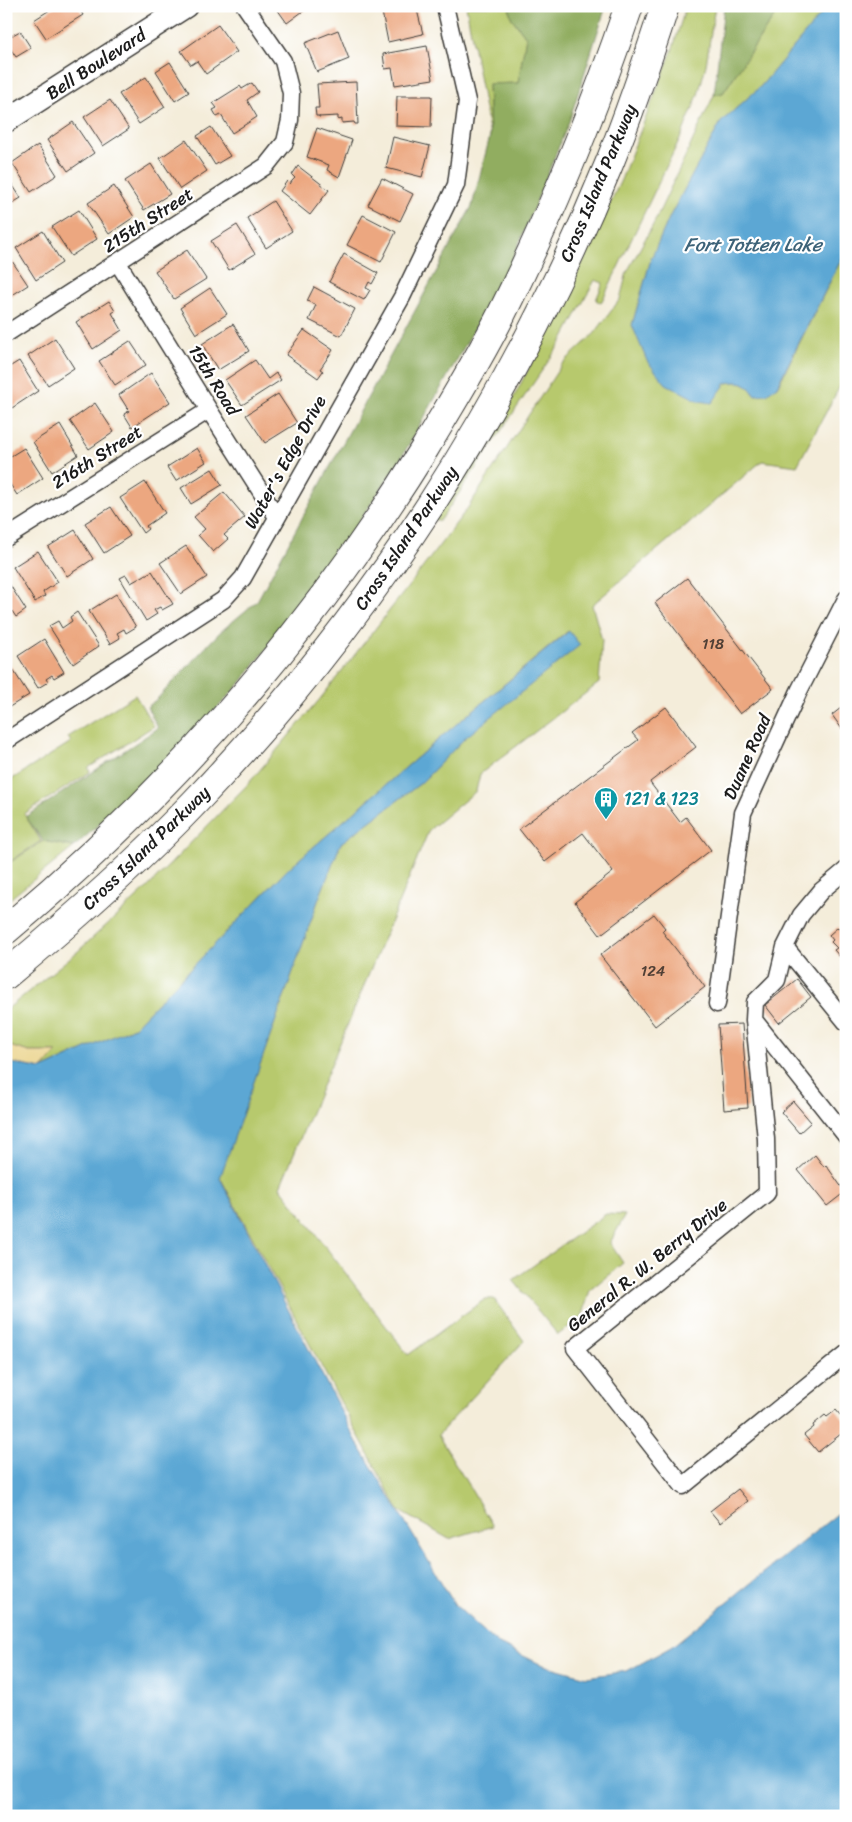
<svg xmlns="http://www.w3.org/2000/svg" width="852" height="1822" font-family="Sriracha,sans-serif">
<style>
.green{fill:#b7c96d;stroke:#6a7244}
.forest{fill:#91ad60;stroke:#56643e}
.sand{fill:#eeda9e;stroke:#857b5d}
.water{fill:#5ca7d4;stroke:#3c6278}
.building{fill:#eca780}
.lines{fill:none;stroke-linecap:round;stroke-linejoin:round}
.street-casing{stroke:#3c3b38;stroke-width:19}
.secondary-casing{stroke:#3c3b38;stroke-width:25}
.highway-casing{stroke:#3c3b38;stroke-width:30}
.street{stroke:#fff;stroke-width:16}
.secondary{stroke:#fff;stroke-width:22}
.highway{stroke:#fff;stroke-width:28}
.labels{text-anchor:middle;stroke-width:4.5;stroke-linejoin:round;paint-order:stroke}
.number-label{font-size:15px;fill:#503f35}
.street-label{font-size:18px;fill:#1c1c1c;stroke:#fff}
.culture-label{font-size:18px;fill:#0d838f;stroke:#fff;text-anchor:start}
.water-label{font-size:19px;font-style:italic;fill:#3c6278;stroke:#fff}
</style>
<rect width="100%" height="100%" fill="#fff"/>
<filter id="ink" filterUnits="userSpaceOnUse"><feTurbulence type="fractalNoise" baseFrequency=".02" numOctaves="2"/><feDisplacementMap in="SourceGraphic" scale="10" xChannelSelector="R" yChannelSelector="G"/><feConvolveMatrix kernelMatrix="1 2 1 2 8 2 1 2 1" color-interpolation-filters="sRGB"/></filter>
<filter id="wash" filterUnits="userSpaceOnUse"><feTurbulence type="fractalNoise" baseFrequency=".0096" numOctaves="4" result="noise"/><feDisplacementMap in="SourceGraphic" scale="20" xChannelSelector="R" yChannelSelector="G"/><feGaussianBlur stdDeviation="1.12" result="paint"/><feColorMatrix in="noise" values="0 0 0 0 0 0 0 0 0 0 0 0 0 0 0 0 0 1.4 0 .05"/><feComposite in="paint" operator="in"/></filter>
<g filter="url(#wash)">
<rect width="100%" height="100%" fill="#f4edda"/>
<path class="green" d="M466 6H509L511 17 526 37 518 83 488 84 490 136Z
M686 6H715L706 65 698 95 683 132 601 303 596 300 603 283 595 280 562 341 440 521 433 519 485 435 505 414 572 285 621 180 672 51Z
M781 6H828L761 86 721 122 670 216 651 259 632 325 712 403 725 383C742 381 745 381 755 395L778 386 846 250V375L797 466 762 461 592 605 602 640 599 683 480 774 476 791 429 830 280 1187 408 1355 485 1299H494L524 1341 438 1435 493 1526 449 1539 399 1511 220 1177 319 898 341 843 421 783 568 631 447 732 289 868 134 1027 42 1069 57 1052H29L6 1045V1035L9 1032 6 1033V1010L77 952 144 891 248 784 320 699 411 583 467 509 562 364 595 333 620 299 627 272 654 223 714 95 723 93Z
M135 695 154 726 88 768 90 772 24 814 41 841 6 864V783L71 742 68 737Z
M43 841 74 847 6 902V865Z
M606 1214 625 1215 610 1243 623 1263 590 1290 582 1317 558 1335 513 1280Z"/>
<path class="forest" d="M509 6H606L569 122 509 268 400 460 324 575 238 686 154 775 74 847 43 841 26 817 158 728 147 707 157 699 219 633 257 601 472 206 490 136 488 84 518 83 526 37 511 17Z
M724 6H781L723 93 714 95Z"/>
<path class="sand" d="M6 1045 29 1052H57L42 1069 6 1062Z"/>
<path class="water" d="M828 6H846V250L777 386 767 394 755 395C745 381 742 381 726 383L712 403 699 401 666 384 647 361 632 325 651 259 670 216 721 122 761 86Z
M569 631 580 645 465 738 421 783 341 843 319 898 220 1178 358 1444 455 1605 497 1643 540 1664 587 1677 627 1671 671 1647 846 1507V1816H6V1062L42 1069 134 1027 289 868 447 732Z"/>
<g id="blocks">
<path class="building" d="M56 6H78L83 15 46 38 34 20Z
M275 6H310L287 23Z
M408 6H416L423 34 388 42 382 12Z
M218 25 237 52 206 74 197 61 191 65 181 51Z
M6 29 11 36 20 31 31 48 16 57 6 42Z
M338 30 349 59 317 72 305 43Z
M427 46 433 79 395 85 392 68 385 69 383 54Z
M170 62 189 92 175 101 156 71Z
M146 77 165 107 139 124 119 94Z
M356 82 358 124H355L354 122 342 123V119L338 120V116L319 117V116H316L315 108H319L317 84Z
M252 83 258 92 247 100 257 117 232 133 221 115 217 117 213 110 217 108 213 103 240 86 242 89Z
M397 96H432L431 127 396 126Z
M110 100 129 129 103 146 84 117Z
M73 122 94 153 68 171 47 140Z
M211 127 230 156 215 165 197 136Z
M317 128 352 140 339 177 327 170 329 165 307 157Z
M393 137 430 146 422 177 386 168Z
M186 140 207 171 180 189 160 158Z
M38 145 57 175 31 192 12 163Z
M151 164 170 194 144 210 125 181Z
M298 166 329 190 310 215 280 191 287 181 290 184 292 181 295 178 292 175Z
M6 175 21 198 6 207Z
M382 178 413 194 400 221 368 205Z
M114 186 134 217 109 234 88 203Z
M273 201 292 231 266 248 247 218Z
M79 210 97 239 71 256 52 227Z
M363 215 396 232 381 262 347 245Z
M237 225 255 254 229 270 211 241Z
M43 231 62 263 36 280 16 248Z
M187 250 206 279 174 299 155 271Z
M6 252 28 285 6 299Z
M344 254 378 273 372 284 369 282 366 288 370 290 364 300 329 282Z
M314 287 355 309 341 336 309 320 316 305 307 301Z
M210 288 227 314 196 334 180 308Z
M109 301 115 311 112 313 122 330 93 349 76 322Z
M233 324 249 351 218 370 202 344Z
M304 330 333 350 320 369 323 371 318 378 286 355Z
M55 338 74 368 48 385 28 356Z
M130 341 146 365 115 385 99 361Z
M255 360 268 379 276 373 281 380 242 405 225 380Z
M19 361 38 391 12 408 6 399V369Z
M151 373 170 402 132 427 124 414 129 411 119 395Z
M278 394 297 423 265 443 246 415Z
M95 403 114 432 89 449 70 421Z
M60 425 78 455 52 472 33 442Z
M24 448 43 478 17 495 6 478V459Z
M197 448 206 462 176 481 167 467Z
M212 469 222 485 191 504 181 488Z
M145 482 165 513 146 526 148 529 143 533 120 498Z
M224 492 245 517 224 535 228 539 213 552 198 535 205 529 194 517Z
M111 507 130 536 104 553 85 523Z
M75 530 93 559 67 576 48 547Z
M186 546 207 577 181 594 160 563Z
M38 551 58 582 43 592 45 596 35 602 13 567Z
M152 571 173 604 162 610 160 607 154 610 157 614 146 621 120 578 126 575 131 583Z
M687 578 773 689 740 714 655 603Z
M6 579 26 610 16 617 12 611 6 615Z
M116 594 136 627 126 633 124 629 117 633 120 638 110 644 89 611Z
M77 612 99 646 73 664 49 626 58 621 62 628 72 621 70 617Z
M44 639 64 672 54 678 52 675 46 679 48 682 38 688 18 656Z
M8 662 29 695 6 709V663Z
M846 704V729H842L832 715Z
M666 707 696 747 650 782 651 784 680 822 686 817 711 850 600 935 575 902 613 872 583 833 545 862 519 829 638 740 632 733Z
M654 914 665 928 662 931 705 987 655 1026 600 955Z
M838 927 842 933 846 930V959L843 956 841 958 834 950 837 948 831 942 833 940 829 935Z
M797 979 811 997 779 1023 765 1005Z
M742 1024 748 1108 724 1110 718 1025Z
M793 1101 811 1122 799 1133 781 1112Z
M815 1155 824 1167 826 1165 845 1192 827 1206 798 1170Z
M836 1410 846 1422V1430L818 1452 804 1435 814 1427 813 1425 825 1415 827 1417Z
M738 1489 748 1501 720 1523 710 1511Z"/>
</g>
</g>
<g filter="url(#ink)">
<use href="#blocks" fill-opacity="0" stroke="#3c3b38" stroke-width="1"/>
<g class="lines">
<g class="street-casing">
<path id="street" d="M118 263 209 410 277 517
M6 334 266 166 285 142 290 120 291 93 283 61 245 6
M6 538 209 410
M6 741 223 600 243 578 402 297 456 185 467 101 445 6
M846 870 821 891 801 915 785 947 777 980 755 1002 754 1020 766 1139 767 1193 575 1348 683 1486 846 1354
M785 947 846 1022
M717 1004 743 813 799 691 846 599
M754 1020 846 1136"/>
</g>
<g class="secondary-casing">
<path id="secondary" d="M6 121 186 6"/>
</g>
<g class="highway-casing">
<path id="highway" d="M6 930C172 791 311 632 425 448 451 404 478 361 501 315 551 215 593 112 629 6
M6 975C72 920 136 864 195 802 372 617 513 400 609 164 630 112 648 59 665 6"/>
</g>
<use href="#street" class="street"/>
<use href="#secondary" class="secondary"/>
<use href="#highway" class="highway"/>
</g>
</g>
<defs>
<g id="building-pin" transform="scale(1.25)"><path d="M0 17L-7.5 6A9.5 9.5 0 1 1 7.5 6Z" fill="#0f9aa8" stroke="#fff"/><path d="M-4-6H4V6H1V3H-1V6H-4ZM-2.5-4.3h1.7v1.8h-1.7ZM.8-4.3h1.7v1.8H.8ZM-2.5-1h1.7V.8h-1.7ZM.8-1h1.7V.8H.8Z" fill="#fff"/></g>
</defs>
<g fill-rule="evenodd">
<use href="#building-pin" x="606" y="799"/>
</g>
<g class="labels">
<g class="number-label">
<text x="713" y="649">118</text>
<text x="653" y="976">124</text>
</g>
<g class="street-label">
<text transform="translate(96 64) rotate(-33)" y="6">Bell Boulevard</text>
<text transform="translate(598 183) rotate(-67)" y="6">Cross Island Parkway</text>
<text transform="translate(148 220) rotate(-33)" y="6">215th Street</text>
<text transform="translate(214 380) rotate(58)" y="6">15th Road</text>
<text transform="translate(97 457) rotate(-32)" y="6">216th Street</text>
<text transform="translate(285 462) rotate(-61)" y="6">Water's Edge Drive</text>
<text transform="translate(406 538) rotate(-56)" y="6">Cross Island Parkway</text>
<text transform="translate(747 757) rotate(-66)" y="6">Duane Road</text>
<text transform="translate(146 848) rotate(-44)" y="6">Cross Island Parkway</text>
<text transform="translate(647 1265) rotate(-39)" y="6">General R. W. Berry Drive</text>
</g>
<g class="culture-label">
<text x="624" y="805">121 &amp; 123</text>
</g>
<g class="water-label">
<text x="753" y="251">Fort Totten Lake</text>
</g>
</g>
<rect width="852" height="1822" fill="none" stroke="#fff" stroke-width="25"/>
</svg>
